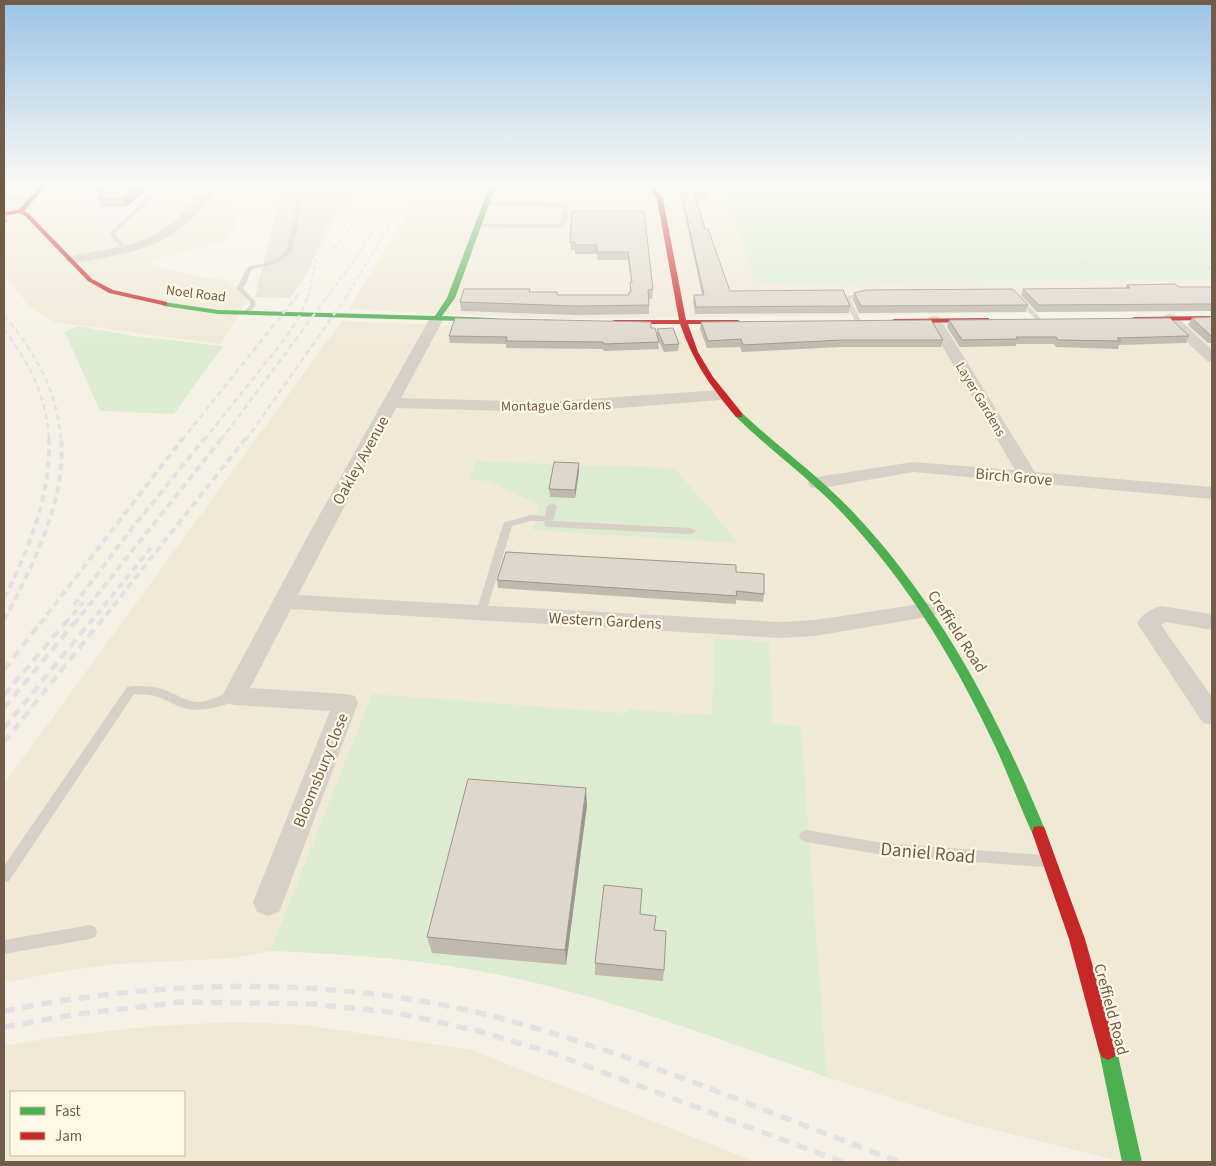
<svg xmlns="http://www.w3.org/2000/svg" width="1216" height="1166" font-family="'Source Sans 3',sans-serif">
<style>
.residential{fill:#f0e9d6;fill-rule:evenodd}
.industrial{fill:#e6e1d7}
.education{fill:#f3e6ef}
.green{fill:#ddecd1}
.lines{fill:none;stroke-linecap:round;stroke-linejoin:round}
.path{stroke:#d6d0c9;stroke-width:2;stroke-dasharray:0.5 2;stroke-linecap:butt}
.lane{fill:#d7d0c9;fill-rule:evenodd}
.street{fill:#d7d0c9;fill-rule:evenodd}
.fast{fill:#4caf50;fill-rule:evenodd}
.jam{fill:#c62828;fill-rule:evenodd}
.rail-far4{stroke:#e4e1e3;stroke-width:2;stroke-dasharray:4.5 2.5;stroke-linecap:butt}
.rail-far3{stroke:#e4e1e3;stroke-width:2.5;stroke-dasharray:5.5 4;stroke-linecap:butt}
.rail-far2{stroke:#e4e1e3;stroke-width:4;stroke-dasharray:7 4.5;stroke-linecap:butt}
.rail-far1{stroke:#e4e1e3;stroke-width:4.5;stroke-dasharray:9 6;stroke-linecap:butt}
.rail{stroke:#e4e1e3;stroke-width:5.5;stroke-dasharray:11 8;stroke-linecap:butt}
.wall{fill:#bfb9af}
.shaded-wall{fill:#9b968f}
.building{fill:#ded7cc;stroke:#9b968f}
.labels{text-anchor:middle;stroke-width:4.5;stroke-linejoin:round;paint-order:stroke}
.far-street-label{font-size:14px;fill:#705c49;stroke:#fef8e5}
.street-label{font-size:16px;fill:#705c49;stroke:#fef8e5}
.near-street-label{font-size:19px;fill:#705c49;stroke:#fef8e5}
</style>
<rect width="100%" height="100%" fill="#f5f1e6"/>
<path class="residential" d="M4 185H97L89 204 115 233 168 185H239L234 198V229L225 241 150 261 160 267 195 276 229 280 247 302 220 344 54 322 29 306 4 274V217L30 210 4 213Z
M424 185H722L757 283 1212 280V310L556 319 349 309Z
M342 321 594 331 1212 326V1162H1123L967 1123 827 1077 801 726 773 724 768 642 713 639 712 715 627 709 626 713 372 695 270 951 237 958 116 964 57 972 4 983V784Z
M235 1022 306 1025 472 1050 756 1162H4V1046L64 1036 154 1026ZM184 1092V1155H11V1092Z"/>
<path class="industrial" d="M283 185H361L342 205 329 222 307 273 290 298 255 297Z"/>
<path class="education" d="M97 185H168L115 233 104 236 109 227 89 203 88 198Z"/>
<path class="green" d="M722 185H1212V280L756 283Z
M78 326 134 336 223 346 174 414 100 411 65 332Z
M475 461 674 468 714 513 737 543 533 530 539 505 488 481 469 480Z
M713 638 769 642 773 724 801 726 827 1077C722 1041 618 1000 510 977 431 960 350 954 270 951L372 694 626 713 627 709 712 715Z"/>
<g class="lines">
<path class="path" d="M1082 263 1120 268H1200"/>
<path class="lane" d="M300 185H305L293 249C283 265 269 265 252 269 248 276 248 282 243 288L255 301 256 305 248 314H244L243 313 250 305V302L236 288C242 281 243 274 248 267 263 263 278 263 287 249Z
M664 185H683L654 189 652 188Z
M706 185H711L712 191H708Z
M147 198 152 199 116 232V236L127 248 122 249 110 236V232Z
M486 202 567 203 570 205 566 224 558 228 477 227V225L479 224H557L560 223 564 207 484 205Z
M1212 266V271L1207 268 1208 267Z
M861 292 866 293 863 296 850 299 861 321 858 323 855 321 843 298Z
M1017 298H1021L1041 319V321H1037L1017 300Z
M552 503 557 506 553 521 691 528 696 531 691 534 548 527 545 526 544 521H531L512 526 486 613 481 617 477 616 476 613 503 524 505 522 531 515 545 516 547 506Z
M131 686C140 686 150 686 159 688 173 691 185 703 200 702 211 701 229 690 238 693L240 696C233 706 199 712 187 709 177 707 168 700 158 697 151 694 142 695 134 694L9 881 4 883V866L127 687Z
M806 830 883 843 1043 855 1048 857 1050 861 1048 865 1043 867 883 855 806 842 801 840 799 836 801 832Z
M90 925 95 927 97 932 95 937 90 939 4 954V940Z"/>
<path class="street" d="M209 185H220C206 204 188 225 168 237 139 254 103 257 71 264L65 260 67 257C100 249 138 248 167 227 183 215 196 200 209 185Z
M4 192 15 196 34 199 35 201C27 207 13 203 4 199Z
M437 314 444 318 401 398 545 402 720 390 726 392 728 395 726 398 720 400 596 410 545 412 396 408 298 595 780 622 815 620 927 603 935 605 938 610 935 615 927 617 815 636 780 638 291 609 250 688 346 694 355 696 358 703 283 902 279 912 268 916 257 912 253 902 330 711 234 705 225 702 222 696 311 530 430 318Z
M1170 314 1175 315 1212 350V362L1207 361 1165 321 1163 318 1165 315Z
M934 316 939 317 941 320 1035 472 1212 487V499L913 472 817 489 810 487 808 483 810 479 817 477 913 462 1015 470 927 320 929 317Z
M1161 606 1212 614V630L1165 622 1161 625 1212 697V725L1203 723 1137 623C1142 614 1151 609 1161 606Z"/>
<path class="fast" d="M490 185H496L455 298 442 316 493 318H496V322L218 314 164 306 160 304 164 302 218 310 435 316 447 298Z
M739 412 742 413C778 447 819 476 853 512 940 604 998 716 1046 832L1044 837 1039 838 1034 837C1020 807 1009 776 995 746 956 663 908 583 845 516 812 480 771 451 736 417L735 415Z
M1108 1042 1114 1045 1117 1051 1142 1162H1122L1099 1051 1102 1045Z"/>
<path class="jam" d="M42 185H47L24 211 29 214 92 279 113 290 167 302V306L109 293 88 281 25 216 19 213 4 216V212L18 210Z
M648 185H654L663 199 686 320H738L742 322 738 324H688L698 352 713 377 742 413V417H736C709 384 695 365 680 324H614L610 322 614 320H679L657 199Z
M1212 316V320L1134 321 1130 319 1134 317Z
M986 318H989V322L894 323 890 321 894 319Z
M1039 826 1044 827 1046 832 1085 939 1117 1051 1114 1057 1108 1060 1102 1057 1099 1051 1069 939 1032 832 1034 827Z"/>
<path class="rail-far4" d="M334 249 382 185
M296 297 300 292
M308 297C313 280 314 261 321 244 330 221 348 203 364 185
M327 297 348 269 403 185
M346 297 414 185"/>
<path class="rail-far3" d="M4 315C35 352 57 390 61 440
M4 329C29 363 47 397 49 440
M182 440 297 296
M204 440 284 340 299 317 308 296
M221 440 328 296
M246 440 347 296"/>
<path class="rail-far2" d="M4 598C29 550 51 494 49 438
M74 605 129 532 205 438
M4 620C32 568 67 498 61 438
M40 624 183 438
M65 624 83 602
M74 624 222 438
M89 624 151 548
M99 624 246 438"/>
<path class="rail-far1" d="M4 670 41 622
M4 695 66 622
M4 708 75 622
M4 728 90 622
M4 742 100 622"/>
<path class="rail" d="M4 1011C163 979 331 976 488 1015 629 1051 764 1112 900 1162
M4 1027 78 1014 182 1002 312 1004 398 1013 478 1031 552 1053 842 1162"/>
</g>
<path class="wall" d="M96 185H152L126 207H102L98 199 100 197 99 195 101 194H99Z
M674 185H704L708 192V198H696L705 229 730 291 850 306 849 313 695 314 693 301 694 295H702L680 193H677L674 188Z
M644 211 653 289 652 299H649V314L576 315 461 311 460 302 530 289V292H557V295H629L631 282 628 260H597V254H575V250H571L570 242Z
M1127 285 1179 287H1212V311L1037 312 1021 295 1023 289 1125 288Z
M854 293 1028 305 1026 312 859 313 853 300Z
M1212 317V343H1208L1188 325 1192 318Z
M949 320 1189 336 1186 343 1119 345 1118 349 1056 347 1054 344H1016V346L960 347 947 327Z
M701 322 943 340 941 347H841L742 352 740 347 707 348 700 329Z
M651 328 657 334V329L679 344 678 351 664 352 658 340 659 349 604 351 603 349 506 348V344L450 343 449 336Z
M579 463V471L575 498 550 497 549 489Z
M736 572 764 594 763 602 736 600V604L498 588 497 580Z
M587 805 566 965 432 953 427 937Z
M640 914 655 930 664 970 663 981 595 975V963Z"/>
<path class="shaded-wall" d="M139 185H152L126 207 123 198Z
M4 215H5L8 222 4 223Z
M579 463V471L575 498V490Z
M586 788 587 805 566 965 565 950Z"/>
<path class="building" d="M111 185H139L123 198 98 199 102 195H99Z
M676 185H704L708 192 694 193 705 229H708L730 291 843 290 850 306 696 307 694 295H704L682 195 689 193H682L681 187H677Z
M572 211H644L653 289 648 290 649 305 576 306 460 302 464 289H530L529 292H557V295H629V292H631L630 282H632L628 252H597V245H575V242H570Z
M1175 284 1179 287H1212V304L1039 305 1023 289 1130 288 1127 285Z
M1013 289 1028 305 861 306 854 293 866 290Z
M1212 317V336H1211L1192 318Z
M455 318 651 322V328H655L659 342 604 344 603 342 506 341 507 337 449 336Z
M1170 318 1189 336 1117 338 1121 341 1058 340 1056 337H1016L1018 339 962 340 949 320Z
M931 320 943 340H842L743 345 741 339 708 341 701 322Z
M673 328 679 344 664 345 657 329Z
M554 462 579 463 575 490 549 489Z
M506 552 736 565V572L764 574V594L736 591 737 596 497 580Z
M468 779 586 788 565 950 427 937Z
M604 885 642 889 640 914 656 916 654 930 666 931 664 970 595 963Z"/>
<linearGradient id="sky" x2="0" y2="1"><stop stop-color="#9bc4e6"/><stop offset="0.53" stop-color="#faf9f4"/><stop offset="1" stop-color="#faf9f4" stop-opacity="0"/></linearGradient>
<rect width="1216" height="349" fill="url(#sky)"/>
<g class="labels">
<g class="far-street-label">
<text transform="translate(196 293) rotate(7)" y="5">Noel Road</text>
<text transform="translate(981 399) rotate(59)" y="5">Layer Gardens</text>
<text transform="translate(556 405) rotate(-1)" y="5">Montague Gardens</text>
</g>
<g class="street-label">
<text transform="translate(360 460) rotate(-61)" y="6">Oakley Avenue</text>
<text transform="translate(1014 476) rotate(5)" y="6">Birch Grove</text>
<text transform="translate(605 620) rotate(3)" y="6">Western Gardens</text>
<text transform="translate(958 631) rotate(57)" y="6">Creffield Road</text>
<text transform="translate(320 770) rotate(-68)" y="6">Bloomsbury Close</text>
<text transform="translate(1112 1009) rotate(75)" y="6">Creffield Road</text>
</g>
<g class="near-street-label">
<text transform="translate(928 852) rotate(5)" y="7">Daniel Road</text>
</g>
</g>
<rect width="1216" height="1166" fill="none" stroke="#705c49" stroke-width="10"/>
<rect x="10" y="1091" width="175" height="65" fill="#fef8e5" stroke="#c5baa7"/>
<rect x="20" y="1107" width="25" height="8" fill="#4caf50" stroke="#c5baa7"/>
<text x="55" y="1116" font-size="15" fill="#705c49">Fast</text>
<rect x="20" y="1132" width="25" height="8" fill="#c62828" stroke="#c5baa7"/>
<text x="55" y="1141" font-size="15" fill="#705c49">Jam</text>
</svg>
